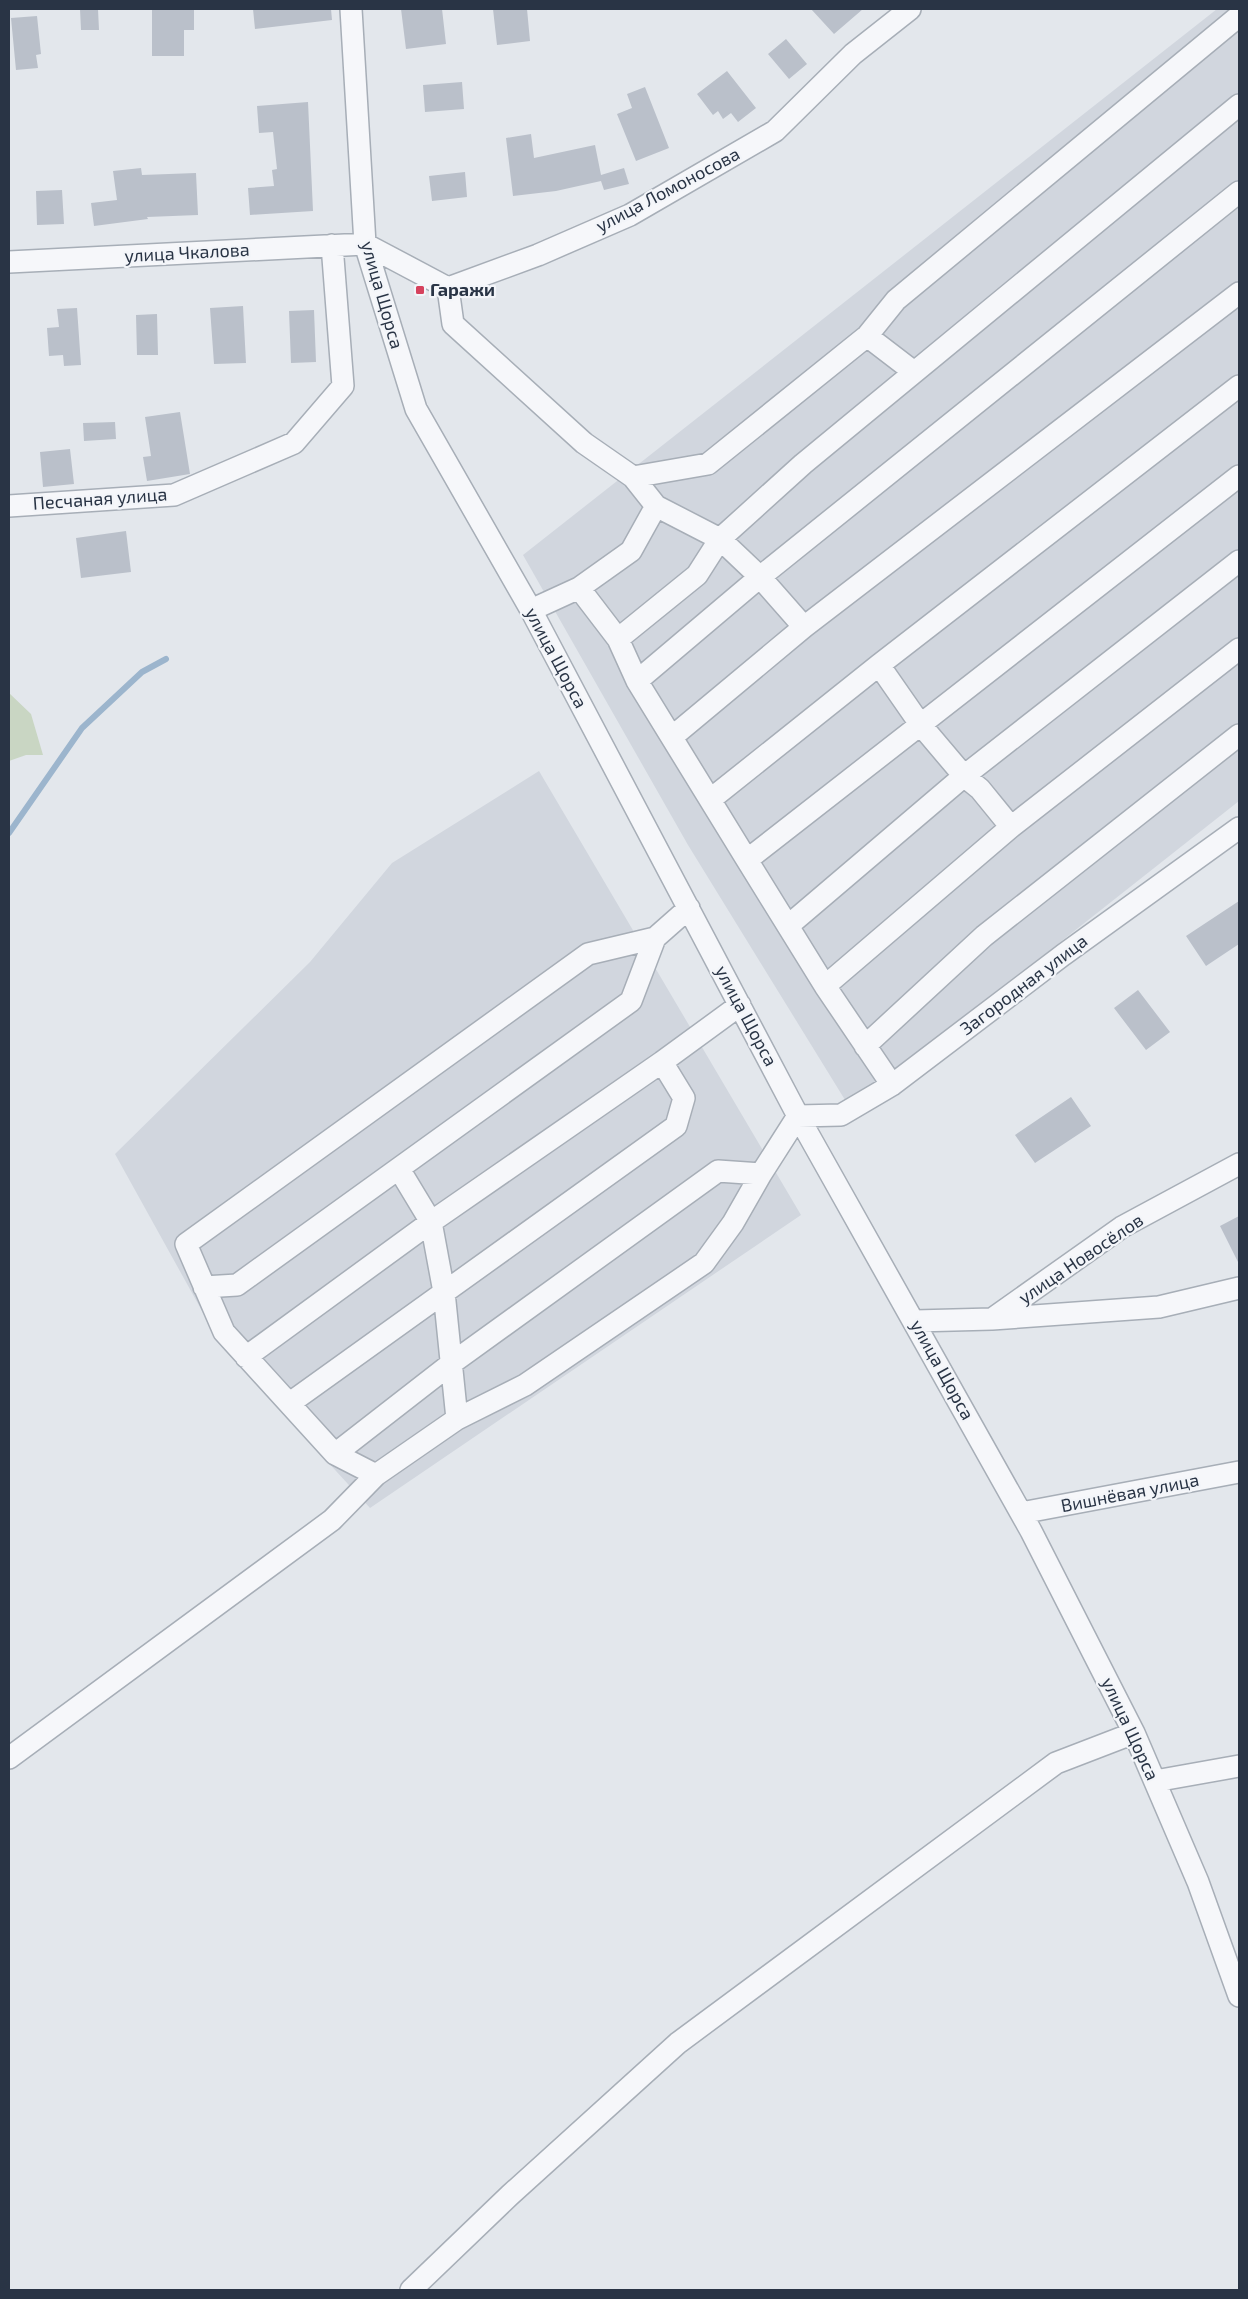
<svg xmlns="http://www.w3.org/2000/svg" width="1248" height="2299" font-family="'Exo 2',sans-serif">
<style>
.built{fill:#d1d6de}
.green{fill:#c9d6c3}
.lines{fill:none;stroke-linecap:round;stroke-linejoin:round}
.stream{stroke:#9cb5cd;stroke-width:6}
.building{fill:#bac0ca}
.minor-casing{stroke:#a7aeb7;stroke-width:24}
.minor{stroke:#f6f7fa;stroke-width:21}
.poi-dot{fill:#d6425d;stroke:#f3f5f9;stroke-width:2}
.labels{text-anchor:middle;stroke-width:4.5;stroke-linejoin:round;paint-order:stroke}
.street-label{font-size:18px;fill:#293445;stroke:#f3f5f9}
.poi-label{font-size:18px;font-weight:bold;fill:#293445;stroke:#f3f5f9;text-anchor:start}
</style>
<rect width="100%" height="100%" fill="#e3e7ec"/>
<path class="built" d="M1217 9H1239V801L850 1108 688 845 523 555Z
M539 771 801 1215 370 1508 222 1347 115 1154 310 962 392 863Z"/>
<path class="green" d="M9 693 31 714 43 755H26L9 761Z"/>
<g class="lines">
<path class="stream" d="M9 833 82 728 142 672 166 659"/>
</g>
<path class="building" d="M80 9H98L99 30H81Z
M152 9H194V30H184V56H152Z
M253 9H331L332 20 255 29Z
M401 9H442L446 44 406 49Z
M493 9H527L530 41 497 45Z
M811 9H863L834 34Z
M37 16 41 54 36 55 38 68 16 70 11 18Z
M786 39 807 64 789 79 768 54Z
M727 71 756 108 738 122 731 113 723 119 718 111 713 115 697 94Z
M462 82 464 109 425 112 423 85Z
M645 87 669 148 636 161 617 114 632 108 627 94Z
M308 102 313 211 250 215 248 188 274 186 272 170 277 169 273 132 259 133 257 106Z
M531 134 534 158 595 145 601 175 624 168 629 184 604 190 601 181 556 191 513 196 506 138Z
M141 168 142 175 196 173 198 215 147 217 148 219 94 226 91 203 117 200 113 171Z
M465 172 467 197 432 201 429 176Z
M62 190 64 224 37 225 36 191Z
M243 306 246 363 214 364 210 308Z
M77 308 81 365 64 366 63 355 49 356 47 328 59 327 57 309Z
M314 310 316 362 291 363 289 311Z
M157 314 158 355H137L136 315Z
M180 412 190 474 147 481 143 457 151 456 145 417Z
M115 422 116 439 84 441 83 423Z
M70 449 74 484 43 487 40 452Z
M126 531 131 572 81 578 76 538Z
M1239 901V944L1206 966 1186 936Z
M1138 990 1170 1032 1146 1050 1114 1008Z
M1071 1097 1091 1126 1035 1163 1015 1135Z
M1239 1216V1264L1220 1226Z"/>
<g class="lines">
<g class="minor-casing">
<path id="minor" d="M351 9 365 244 416 409 531 610 798 1116 1031 1531 1134 1733 1198 1882 1239 1996
M9 262 365 244 448 288 538 255 630 215 775 131 853 54 910 9
M448 288 453 324 584 443 633 477
M867 336 914 372
M9 506 174 495 294 443 343 386 332 245
M656 506 720 539 760 577 804 627 672 737
M579 588 618 639 637 681 747 860 825 986 892 1085
M531 610 579 588 631 551 656 506 633 477 708 464 867 336 896 300 1239 16
M804 627 1239 293
M618 639 697 575 720 539 803 464 1239 105
M879 665 920 724 964 776 980 789 1011 827
M637 681 760 577 1239 192
M711 799 879 665 1239 386
M747 860 1239 476
M689 908 655 938 588 954 186 1244 224 1332 335 1454 376 1475 457 1419 525 1385 704 1263 733 1223 761 1174
M789 925 964 776 1239 561
M825 986 1011 827 1239 649
M865 1046 984 936 1239 735
M399 1169 431 1222 444 1292 457 1419
M204 1287 237 1285 631 1001 655 938
M992 1319 1159 1307 1239 1288
M915 1321 992 1319 1122 1227 1239 1164
M246 1357 431 1222 662 1062 740 1005
M290 1403 676 1126 684 1098 662 1062
M335 1454 452 1363 718 1171 761 1174 798 1116 841 1115 892 1085 1063 955 1239 828
M1021 1513 1239 1472
M9 1758 332 1520 376 1475
M1155 1781 1239 1766
M411 2290 510 2195 678 2043 1056 1763 1134 1733"/>
</g>
<use href="#minor" class="minor"/>
</g>
<rect class="poi-dot" x="415" y="285" width="10" height="10" rx="2.5"/>
<g class="labels">
<g class="street-label">
<text transform="translate(668 190) rotate(-28)" y="6">улица Ломоносова</text>
<text transform="translate(187 253) rotate(-3)" y="6">улица Чкалова</text>
<text transform="translate(382 295) rotate(74)" y="6">улица Щорса</text>
<text transform="translate(100 499) rotate(-4)" y="6">Песчаная улица</text>
<text transform="translate(556 658) rotate(62)" y="6">улица Щорса</text>
<text transform="translate(1024 985) rotate(-37)" y="6">Загородная улица</text>
<text transform="translate(746 1016) rotate(62)" y="6">улица Щорса</text>
<text transform="translate(1081 1259) rotate(-34)" y="6">улица Новосёлов</text>
<text transform="translate(942 1370) rotate(61)" y="6">улица Щорса</text>
<text transform="translate(1130 1493) rotate(-11)" y="6">Вишнёвая улица</text>
<text transform="translate(1130 1729) rotate(65)" y="6">улица Щорса</text>
</g>
<g class="poi-label">
<text x="430" y="296">Гаражи</text>
</g>
</g>
<rect width="1248" height="2299" fill="none" stroke="#293445" stroke-width="20"/>
</svg>
